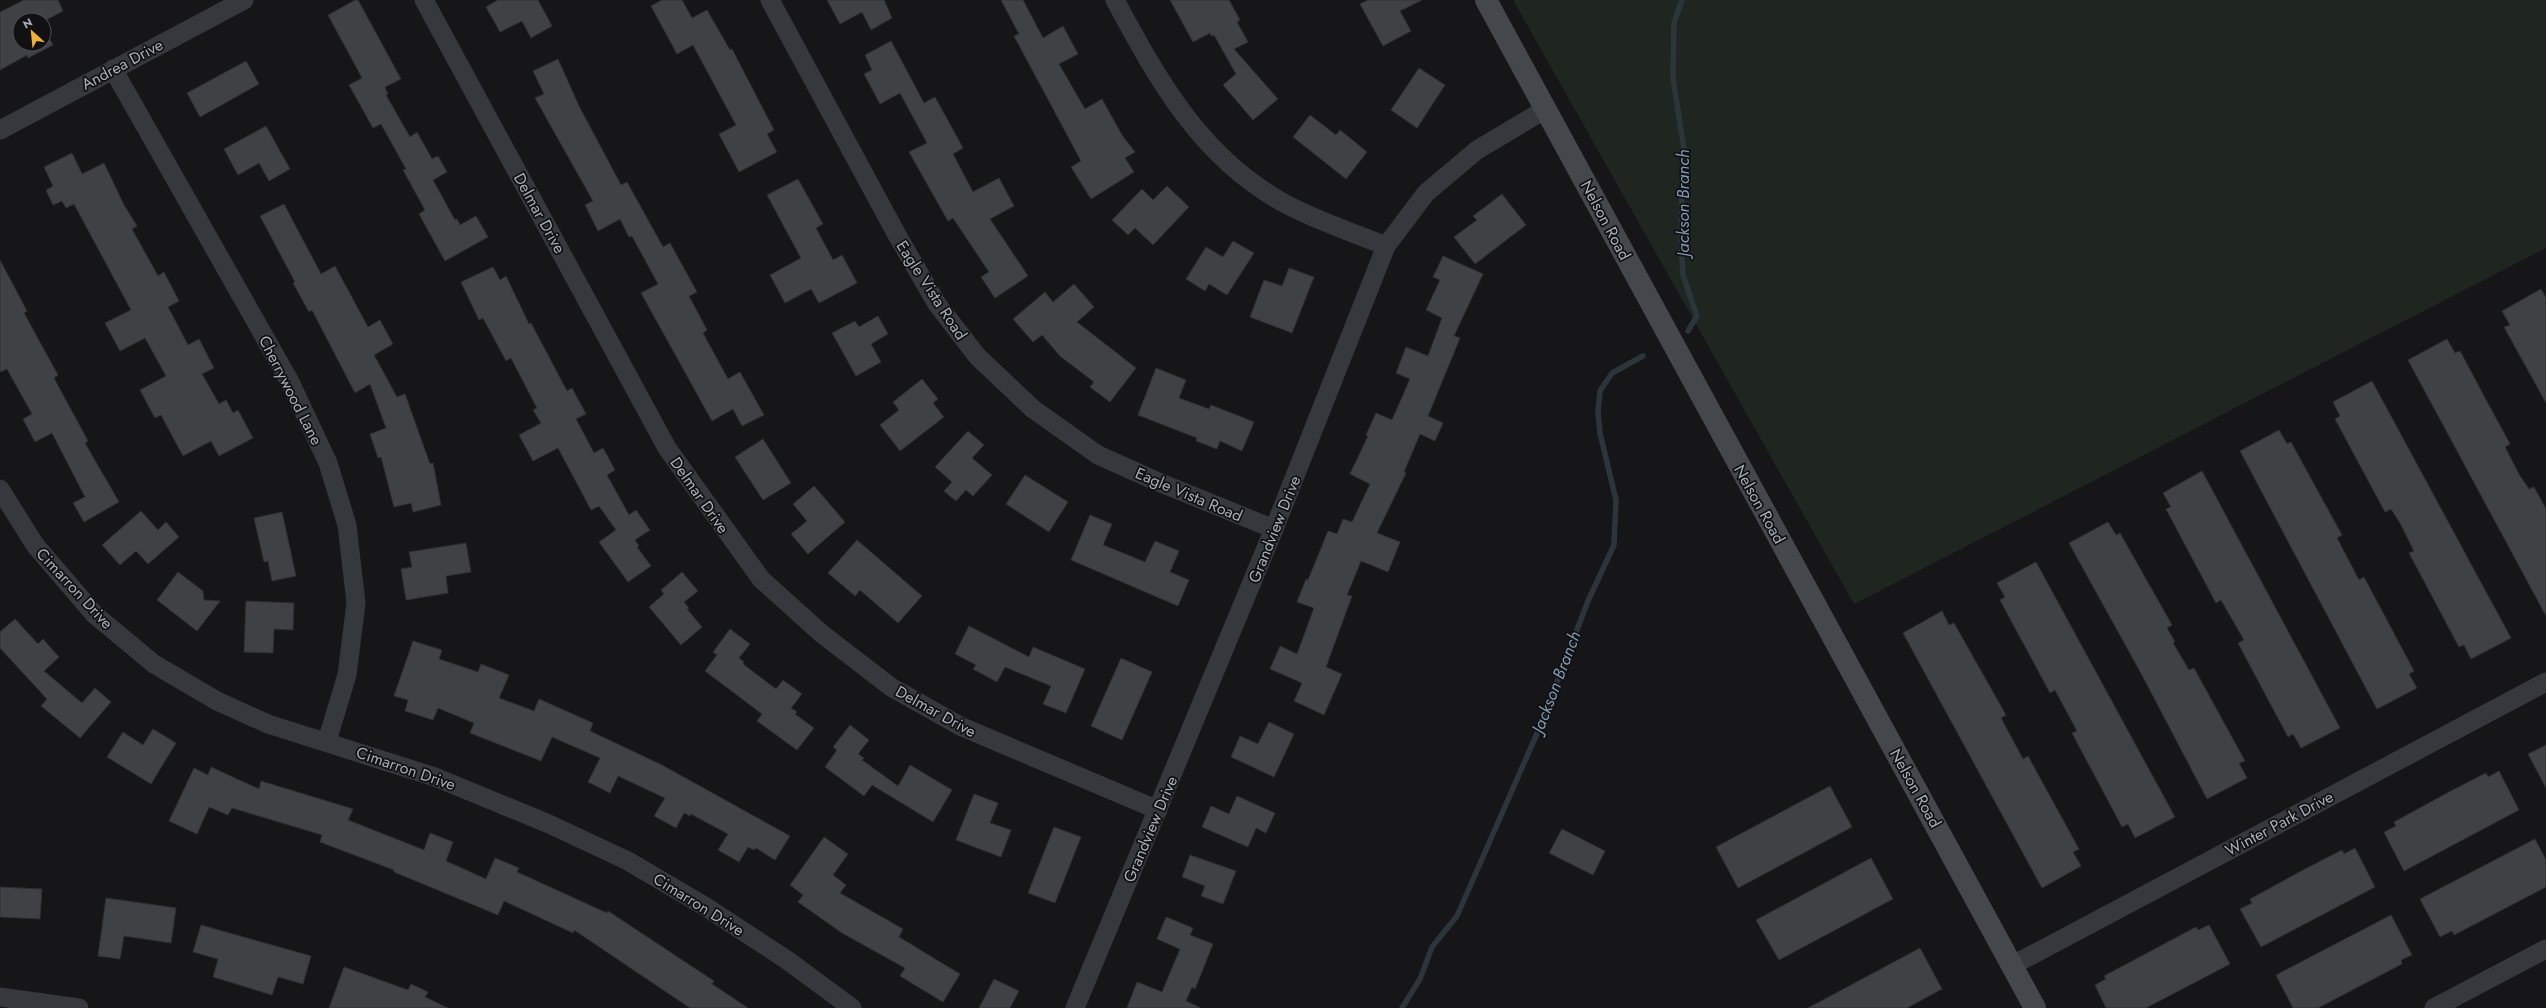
<svg xmlns="http://www.w3.org/2000/svg" width="2546" height="1008" font-family="Jost,sans-serif">
<style>
.green{fill:#1e261f}
.lines{fill:none;stroke-linecap:round;stroke-linejoin:round}
.stream{stroke:#2c353c;stroke-width:5.5}
.building{fill:#404145;stroke:#303034}
.street{stroke:#37383d;stroke-width:19}
.secondary{stroke:#45474d;stroke-width:22}
.labels{text-anchor:middle;stroke-width:3.5;stroke-linejoin:round;paint-order:stroke}
.street-label{font-size:16px;fill:#a8adb8;stroke:#111113}
.water-label{font-size:17px;font-style:italic;fill:#7f9bb3;stroke:#111113}
</style>
<rect width="100%" height="100%" fill="#161618"/>
<path class="green" d="M1513 0H2546V248L1854 604Z"/>
<g class="lines">
<path class="stream" d="M1682 0 1674 23 1673 78 1686 162 1682 182 1681 240 1683 275 1697 316 1688 331
M1402 1008 1420 979 1432 947 1457 916 1539 729 1588 601 1614 545 1616 500 1600 433 1598 412 1600 391 1612 373 1643 356"/>
</g>
<path class="building" d="M24 0H58L63 11 44 21 20 20V44H44V28L53 45 28 58 27 55 0 70V12Z
M355 0H358L401 79 385 87 388 94 386 95 410 137 417 132 432 159 438 156 447 172 433 180 455 220 457 219 460 225 476 216 488 237 445 261 419 214 425 210 403 170 406 169 381 124 373 128 349 85 362 78 328 15Z
M498 0H538L552 26 531 38 522 21 500 32 486 7Z
M662 0H682L692 18 707 10 730 50 732 49 774 130 767 134 777 152 739 172 719 134 736 125 693 45 677 54 651 6Z
M827 0H884L892 18 871 30 862 12 840 24Z
M1001 0H1023L1043 38 1063 26 1078 54 1059 64 1085 109 1102 99 1122 135 1135 152 1125 158 1134 172 1091 199 1071 167 1081 161 1014 36 1019 34Z
M1170 0H1229L1240 20 1237 22 1248 42 1234 49 1278 99 1253 120 1223 85 1236 74 1214 35 1211 36 1210 33 1193 42Z
M1368 0H1422L1400 11 1411 31 1383 46 1360 4Z
M891 41 924 103 935 97 963 148 953 154 973 192 999 178 1014 206 990 219 1028 276 995 298 981 277 989 272 953 218 948 221 909 152 927 143 900 93 880 104 864 74 872 70 865 55Z
M558 59 579 106 621 185 627 182 663 247 670 243 697 292 689 296 707 330 703 333 728 379 740 372 764 415 742 426 733 409 712 421 641 293 658 284 632 236 629 237 620 219 598 231 585 205 593 201 535 98 544 94 533 71Z
M246 61 259 84 200 117 187 93Z
M1419 68 1445 85 1417 128 1391 110Z
M1310 115 1336 135 1340 130 1367 152 1346 179 1293 137Z
M266 126 290 169 269 181 259 163 238 175 224 149Z
M72 153 82 174 104 163 124 205 137 226 132 229 158 276 164 272 179 301 168 307 188 345 199 339 214 368 202 374 219 404 226 400 233 413 238 410 253 438 219 456 211 441 183 456 161 415 155 418 140 390 166 376 145 338 120 351 105 323 131 310 74 204 66 208 62 201 53 205 46 190 53 186 44 167Z
M798 179 823 224 816 228 833 260 842 255 857 283 819 303 811 289 785 303 770 275 801 258 767 195Z
M1167 186 1189 207 1153 245 1135 228 1128 235 1112 220 1142 189 1153 200Z
M1502 194 1526 225 1475 264 1454 237 1477 220 1473 216Z
M284 204 321 274 335 266 368 327 380 320 393 344 374 355 397 397 405 394 430 464 433 463 441 505 413 512 411 503 394 507 381 457 378 458 370 434 386 428 370 384 355 393 312 310 309 312 293 283 295 282 260 216Z
M1233 241 1254 253 1227 295 1209 284 1205 291 1186 279 1206 247 1223 257Z
M1443 256 1483 274 1454 336 1460 338 1428 416 1443 423 1435 441 1420 434 1404 472 1406 473 1377 533 1400 542 1388 572 1361 561 1347 595 1352 596 1326 667 1342 674 1324 715 1294 701 1302 683 1270 669 1280 646 1297 654 1314 608 1297 602 1306 579 1308 580 1328 531 1337 534 1343 519 1352 522 1370 484 1350 474 1368 436 1366 435 1376 413 1392 420 1410 379 1396 373 1406 347 1428 356 1442 318 1426 310 1440 280 1433 277Z
M0 260 27 311 24 313 58 375 54 378 88 441 85 443 119 502 84 522 73 503 85 497 52 433 35 442 23 419 32 414 7 369 0 372Z
M493 267 500 280 506 276 529 324 531 323 567 391 572 388 586 414 576 419 594 453 603 448 615 470 607 475 629 515 636 510 650 530 635 540 639 546 637 547 651 566 628 582 599 542 616 530 599 506 591 510 558 448 533 461 519 435 541 423 533 410 537 408 511 358 506 361 483 318 479 320 461 282Z
M1289 268 1314 277 1292 333 1250 317 1264 280 1282 286Z
M1074 284 1094 307 1077 322 1136 368 1110 402 1090 387 1094 382 1060 356 1042 335 1033 342 1013 319 1045 292 1053 302Z
M2541 289 2546 298V403L2504 327 2510 325 2502 311Z
M878 316 888 334 871 344 881 362 856 376 832 333 855 321 859 327Z
M2447 339 2455 353 2460 351 2491 409 2510 444 2505 447 2520 476 2529 489 2534 487 2546 509V616L2408 360Z
M1156 368 1186 380 1179 398 1209 409 1211 405 1254 422 1242 451 1220 441 1217 449 1196 441 1197 438 1138 415Z
M922 379 938 399 933 403 944 417 900 451 880 425 899 410 893 402Z
M2372 381 2511 638 2471 659 2464 645 2459 647 2409 553 2414 551 2400 523 2391 509 2385 512 2335 419 2340 416 2333 402Z
M2279 430 2287 444 2291 442 2342 535 2337 538 2359 580 2364 577 2414 671 2409 674 2417 688 2377 709 2240 451Z
M968 431 984 445 972 458 992 475 973 496 966 490 956 501 944 491 952 482 935 467Z
M763 439 791 483 763 500 735 457Z
M2202 471 2340 728 2301 748 2293 734 2288 737 2238 643 2244 640 2229 614 2221 600 2216 603 2166 509 2171 507 2163 493Z
M1025 475 1068 502 1049 532 1006 504Z
M814 486 845 522 808 554 791 534 807 521 793 504Z
M141 511 158 530 166 522 179 537 148 564 136 551 120 565 102 545Z
M282 512 296 576 272 581 268 561 264 562 254 518Z
M1090 515 1112 524 1103 545 1145 562 1155 541 1179 551 1170 572 1189 580 1178 606 1071 560Z
M2108 522 2116 535 2120 533 2172 625 2167 628 2175 642 2173 643 2189 670 2194 668 2245 761 2239 763 2247 778 2207 799 2143 677 2069 543Z
M857 540 922 596 898 623 860 590 855 596 828 573Z
M466 543 471 572 446 576 448 593 406 600 401 569 412 567 409 552Z
M2036 562 2175 817 2135 838 2128 824 2122 827 2072 733 2077 731 2055 690 2050 693 2000 600 2005 597 1997 583Z
M178 572 203 591 204 600 220 601 197 631 157 600Z
M682 572 698 591 684 602 689 608 687 609 702 627 681 645 649 607 664 594 661 590Z
M246 601 294 603 293 630 274 629 273 653 244 652Z
M1942 611 1949 625 1954 623 2006 715 2001 718 2023 759 2028 756 2079 849 2073 852 2081 866 2042 888 1903 633Z
M15 619 38 644 43 639 59 657 44 671 82 703 95 688 111 702 80 738 41 706 47 699 0 648V632Z
M969 626 1029 657 1033 647 1085 669 1066 713 1043 704 1051 686 1005 667 997 682 973 669 976 665 955 654Z
M730 629 750 644 739 658 744 662 743 664 776 689 783 680 802 694 791 708 797 712 795 714 814 728 797 750 757 721 762 714 705 671 717 655 713 652Z
M413 641 442 650 439 659 478 672 481 664 509 675 499 698 534 711 539 699 593 723 590 731 662 765 790 836 775 860 756 848 754 850 748 847 739 862 718 850 728 834 691 814 690 816 684 813 676 828 654 816 665 798 618 776 610 793 588 782 600 758 552 737 541 761 470 733 474 723 438 708 433 720 405 711 408 700 394 696Z
M1121 658 1152 672 1122 740 1091 726Z
M1269 722 1294 734 1274 777 1231 757 1240 736 1258 744Z
M850 725 869 740 858 754 864 758 862 760 898 786 910 765 952 790 933 822 872 785 864 796 825 767 837 750 833 747Z
M153 729 176 743 151 784 107 757 123 732 143 745Z
M2546 745V788L2528 754Z
M211 767 259 789 261 781 353 809 348 820 424 850 430 833 453 842 446 861 486 879 495 858 519 868 517 872 607 913 608 911 714 981 712 984 748 1008H690L574 930 573 933 504 901 498 915 394 872V870L320 842 322 835 232 808 228 815 209 807 197 834 169 821 194 768 208 775Z
M2499 771 2519 810 2404 871 2384 832 2396 826 2394 822 2449 792 2486 773 2488 777Z
M1830 786 1852 827 1738 888 1716 847Z
M974 794 998 803 990 823 1011 830 1001 857 956 840Z
M1237 796 1275 813 1266 833 1256 828 1248 847 1202 827 1211 806 1229 814Z
M1054 827 1081 837 1055 903 1028 893Z
M1562 829 1605 851 1593 875 1549 853Z
M824 837 848 854 833 875 846 885 840 893 903 929 899 937 960 974 943 1002 900 976 905 968 842 933 798 902 803 895 790 885Z
M2535 839 2546 860V887L2454 935 2452 931 2440 937 2420 899Z
M2355 848 2375 887 2261 947 2240 909 2252 903 2250 899 2305 869 2342 850 2344 854Z
M1190 855 1236 871 1223 904 1201 896 1205 886 1182 877Z
M1871 858 1893 899 1779 960 1756 920Z
M0 887 42 889 40 919 0 917Z
M106 898 176 908 171 943 124 936 120 959 98 956Z
M2391 915 2412 955 2401 960 2402 964 2318 1008H2293L2276 975Z
M1166 917 1193 928 1190 935 1213 944 1195 989 1192 987 1186 1001 1201 1008H1127L1137 982 1162 992 1180 949 1157 939Z
M201 925 311 956 303 984 278 977 272 995 213 977 218 959 193 952Z
M2209 925 2230 964 2146 1008H2106L2095 985 2106 979 2104 976 2196 927 2198 930Z
M1920 948 1942 989 1907 1008H1808Z
M344 967 408 990 411 984 428 992 425 997 448 1008H329Z
M994 979 1019 991 1010 1008H979Z"/>
<g class="lines">
<path class="street" d="M424 0 667 448 761 579 822 634 891 687 960 726 1158 810
M770 0 897 235 937 304 977 356 1033 409 1098 455 1156 481 1274 529
M1115 0C1158 80 1200 156 1282 202 1314 220 1352 232 1386 246
M113 69 290 382 328 463 347 525 356 603 347 675 327 741
M0 130 244 0
M0 489 35 545 95 615 154 664 217 701 268 724 435 777 549 824 628 861 706 907 787 960 852 1008
M2013 965 2546 682
M0 997 79 1008
M1075 1008 1274 529 1386 246 1426 193 1477 150 1546 109
M2434 1008 2546 949"/>
<path class="secondary" d="M1486 0 2035 1008"/>
</g>
<g class="labels">
<g class="street-label">
<text transform="translate(122 64) rotate(-28)" y="6">Andrea Drive</text>
<text transform="translate(540 213) rotate(61)" y="6">Delmar Drive</text>
<text transform="translate(1606 220) rotate(62)" y="6">Nelson Road</text>
<text transform="translate(932 290) rotate(57)" y="6">Eagle Vista Road</text>
<text transform="translate(291 390) rotate(63)" y="6">Cherrywood Lane</text>
<text transform="translate(1189 494) rotate(23)" y="6">Eagle Vista Road</text>
<text transform="translate(700 495) rotate(55)" y="6">Delmar Drive</text>
<text transform="translate(1760 504) rotate(61)" y="6">Nelson Road</text>
<text transform="translate(1274 529) rotate(-68)" y="6">Grandview Drive</text>
<text transform="translate(75 588) rotate(47)" y="6">Cimarron Drive</text>
<text transform="translate(936 711) rotate(29)" y="6">Delmar Drive</text>
<text transform="translate(406 768) rotate(19)" y="6">Cimarron Drive</text>
<text transform="translate(1916 788) rotate(61)" y="6">Nelson Road</text>
<text transform="translate(2279 823) rotate(-28)" y="6">Winter Park Drive</text>
<text transform="translate(1150 829) rotate(-67)" y="6">Grandview Drive</text>
<text transform="translate(699 904) rotate(32)" y="6">Cimarron Drive</text>
</g>
<g class="water-label">
<text transform="translate(1683 203) rotate(-90)" y="6">Jackson Branch</text>
<text transform="translate(1556 682) rotate(-69)" y="6">Jackson Branch</text>
</g>
</g>
<g transform="translate(32 32) rotate(333)"><circle r="19" fill="#111113" stroke="#4d4f55"/>
<path d="M0-3L7 15L0 10L-7 15Z" fill="#f2b134"/>
<text y="-6" font-size="11" font-weight="bold" text-anchor="middle" fill="#a8adb8">N</text>
</g>
</svg>
